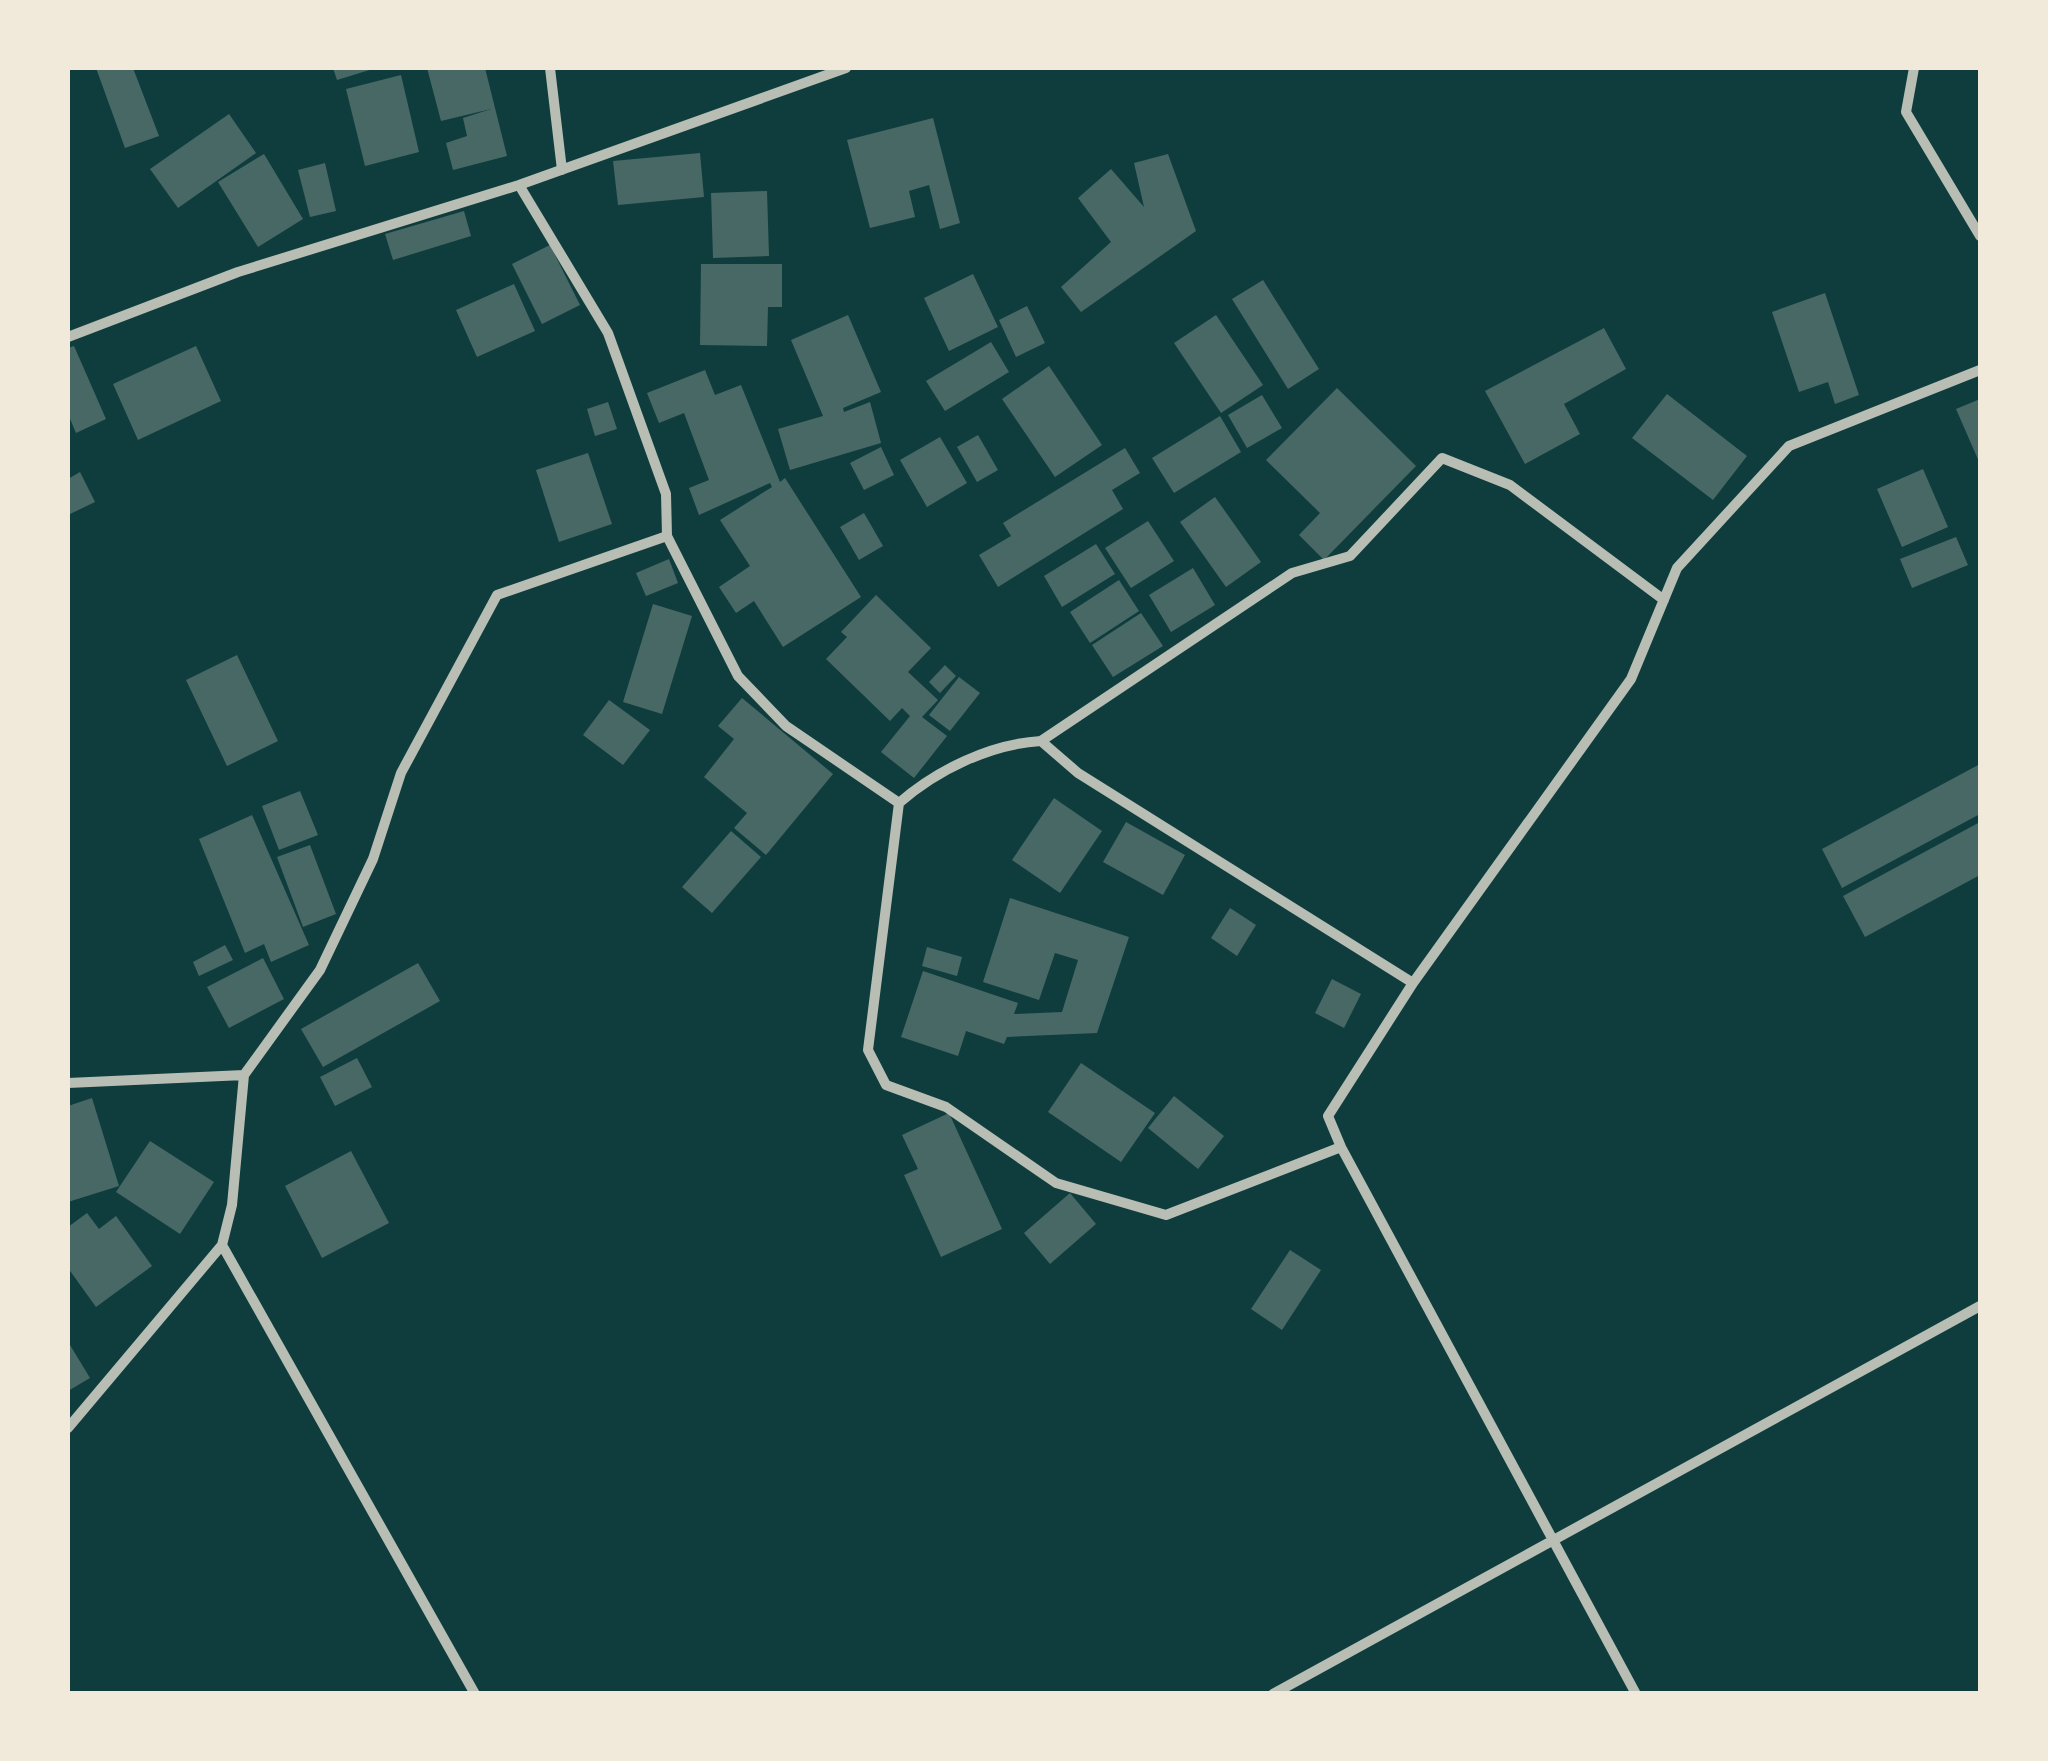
<svg xmlns="http://www.w3.org/2000/svg" width="2048" height="1761" font-family="'Fira Sans',sans-serif">
<style>
.building{fill:#486865}
.lines{fill:none;stroke-linecap:round;stroke-linejoin:round}
.minor{stroke:#b8beb3;stroke-width:10}
</style>
<rect width="100%" height="100%" fill="#0f3d3e"/>
<path class="building" d="M96 68H133L159 136 125 148Z
M333 68H376L337 80Z
M427 68H485L507 156 453 170 446 143 467 136 463 118 491 109 441 121Z
M401 75 419 152 365 166 346 89Z
M229 114 256 153 178 208 150 169Z
M933 118 960 223 940 229 929 185 909 191 915 217 870 228 847 140Z
M700 153 704 197 618 205 613 161Z
M264 154 303 219 258 247 218 182Z
M1168 154 1196 231 1081 312 1061 287 1111 242 1078 198 1111 169 1144 207 1134 163Z
M325 163 336 211 310 217 298 170Z
M767 191 769 256 713 258 711 193Z
M464 211 471 236 393 260 385 234Z
M550 245 580 305 542 324 512 264Z
M701 264H782V307H768L767 346 700 345Z
M973 274 998 327 949 351 924 298Z
M1263 280 1319 369 1288 389 1232 299Z
M514 284 535 331 477 357 456 310Z
M1825 293 1859 395 1835 404 1828 382 1799 392 1772 312Z
M1027 306 1045 343 1016 357 999 320Z
M848 315 881 392 843 408 844 412 870 402 881 443 790 470 778 429 823 416 791 340Z
M1216 315 1263 385 1221 413 1174 343Z
M1604 328 1626 369 1564 404 1580 434 1525 464 1485 391Z
M991 342 1009 372 945 411 926 381Z
M74 346 106 419 76 433 68 414V348Z
M196 346 221 401 138 440 113 384Z
M1049 366 1102 445 1055 477 1002 399Z
M705 370 715 395 741 385 780 482 785 478 861 597 783 647 754 601 736 613 719 587 750 566 720 520 772 487 770 483 699 515 689 488 709 480 684 413 659 423 647 393Z
M1337 388 1416 466 1324 560 1299 535 1320 513 1266 460Z
M1667 394 1747 456 1713 500 1632 438Z
M1262 395 1282 428 1247 448 1228 415Z
M1980 399V464L1956 409Z
M608 402 617 429 595 436 587 409Z
M1220 416 1241 452 1174 493 1152 458Z
M978 435 998 470 977 482 957 447Z
M940 437 967 483 927 507 900 460Z
M881 447 894 475 864 490 850 463Z
M1125 448 1140 473 1112 490 1123 509 998 587 979 555 1011 536 1003 523Z
M588 453 612 524 559 542 536 470Z
M1923 469 1948 527 1902 547 1877 489Z
M80 472 95 502 68 515V479Z
M1215 497 1261 562 1226 587 1180 522Z
M864 513 883 546 859 560 840 527Z
M1148 521 1174 561 1131 588 1105 548Z
M1956 537 1968 565 1912 588 1900 559Z
M1096 544 1115 574 1062 607 1044 576Z
M669 559 678 583 646 596 636 573Z
M1193 568 1215 605 1171 632 1149 595Z
M1119 580 1139 611 1090 643 1070 612Z
M876 595 931 648 908 672 938 700 922 717 947 736 914 778 881 752 910 716 902 708 890 721 826 659 847 637 841 632Z
M653 604 692 616 662 714 623 702Z
M1141 613 1163 646 1113 677 1092 645Z
M237 655 278 741 227 766 186 680Z
M945 665 956 676 940 693 929 682Z
M959 677 980 693 950 731 929 715Z
M742 698 833 774 766 855 734 828 747 813 704 777 734 739 718 726Z
M609 700 650 730 623 765 583 735Z
M1980 764V814L1842 888 1822 849Z
M300 791 318 835 279 850 262 806Z
M1054 798 1102 831 1060 893 1012 860Z
M252 815 309 945 271 962 264 944 245 953 199 839Z
M1126 822 1185 855 1163 895 1103 862Z
M1980 822V875L1865 937 1843 896Z
M731 831 761 857 712 913 682 887Z
M310 845 336 914 303 927 277 857Z
M1010 898 1129 937 1097 1033 1007 1037 1004 1044 966 1031 958 1056 901 1037 923 971 1018 1003 1014 1014 1062 1012 1078 960 1055 953 1039 1000 983 982Z
M1230 908 1256 925 1237 956 1211 938Z
M225 945 233 960 199 976 193 962Z
M927 947 962 957 957 976 922 966Z
M263 958 284 999 229 1028 207 987Z
M418 963 440 1001 323 1067 301 1029Z
M1332 979 1361 994 1344 1028 1315 1013Z
M357 1058 372 1087 335 1106 320 1077Z
M1081 1063 1155 1113 1121 1162 1048 1112Z
M1174 1096 1224 1136 1198 1169 1148 1128Z
M92 1098 119 1186 68 1202V1106Z
M949 1113 1002 1229 941 1257 904 1175 918 1169 902 1135Z
M150 1141 214 1182 180 1234 116 1192Z
M351 1151 389 1223 322 1258 285 1186Z
M1070 1193 1096 1224 1050 1264 1024 1233Z
M87 1213 99 1229 116 1216 152 1266 96 1307 68 1268V1227Z
M1290 1250 1321 1270 1282 1330 1251 1309Z
M70 1345 90 1378 68 1391V1347Z"/>
<g class="lines">
<path class="minor" d="M550 68 562 170
M1914 68 1906 112 1980 236
M68 337 238 272 519 185 846 68
M667 536 738 676 786 726 899 803
M1041 741 1078 773 1413 983
M68 1083 244 1075
M1341 1147 1166 1215 1056 1183 946 1107 886 1085 868 1050 899 803C937 770 990 744 1041 741L1292 573 1350 556 1442 458 1510 485 1664 600
M222 1245 475 1694
M68 1428 222 1245 232 1205 244 1075 320 970 373 859 401 773 497 595 667 536 666 494 608 333 519 185
M1273 1694 1980 1306
M1636 1694 1341 1147 1328 1116 1413 983 1631 679 1677 568 1789 446 1980 370"/>
</g>
<rect width="2048" height="1761" fill="none" stroke="#f1e9da" stroke-width="140"/>
</svg>
